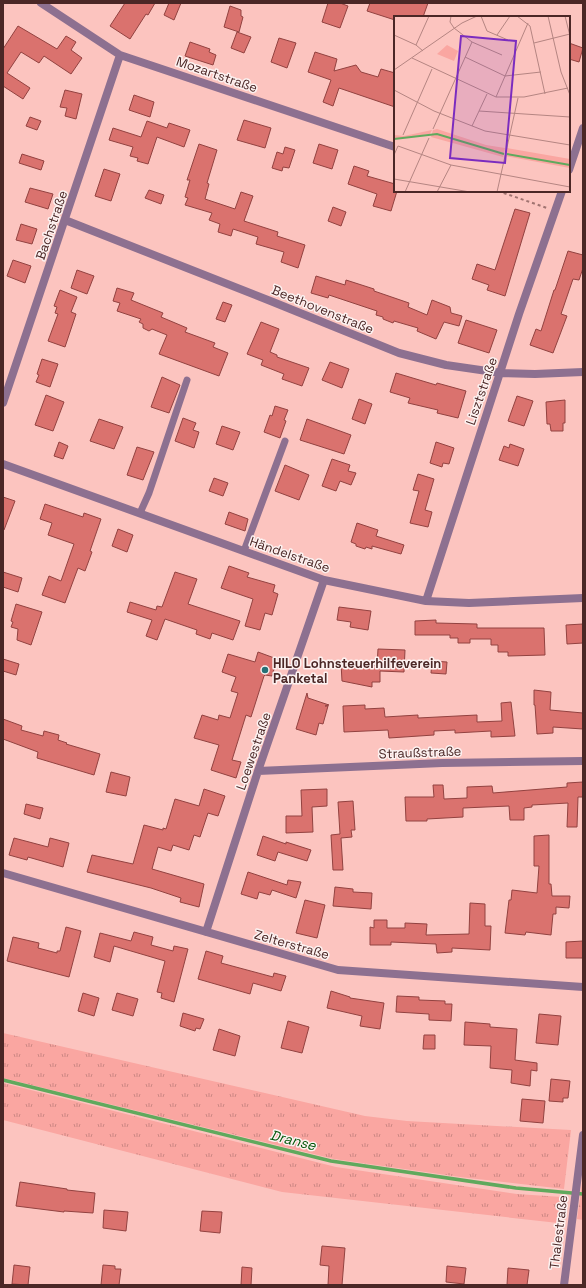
<svg xmlns="http://www.w3.org/2000/svg" width="586" height="1288" font-family="'Space Grotesk',sans-serif">
<style>
.grass{fill:url(#grass-tufts)}
.forest{fill:url(#forest-firs)}
.lines{fill:none;stroke-linecap:round;stroke-linejoin:round}
.stream{stroke:#60a95d;stroke-width:3.5}
.building{fill:#da726e;stroke:#924240}
.path{stroke:#a07370;stroke-width:2;stroke-dasharray:3 3;stroke-linecap:butt}
.service{stroke:#8d7090;stroke-width:7}
.minor{stroke:#8d7090;stroke-width:8}
.poi-dot{fill:#267076;stroke:#fcf2f1;stroke-width:1.5}
.labels{text-anchor:middle;stroke-width:3;stroke-linejoin:round;paint-order:stroke}
.street-label{font-size:13px;fill:#4b2726;stroke:#fcf2f1}
.poi-label{font-size:13px;font-weight:bold;fill:#4b2726;stroke:#fcf2f1;text-anchor:start}
.water-label{font-size:14px;font-style:italic;fill:#015507;stroke:#fcf2f1}
.inset-river{fill:none;stroke:#60a95d;stroke-width:2}
.inset-road{fill:none;stroke:#b58582;stroke-width:1}
.view{fill:#7b2cbf;fill-opacity:0.15;stroke:#7b2cbf;stroke-width:2}
.inset-edge{fill:none;stroke:#4b2726;stroke-width:2}
</style>
<defs>
<pattern id="grass-tufts" width="24" height="20" patternUnits="userSpaceOnUse"><rect width="24" height="20" fill="#faa6a1"/><path d="M3 7l-1-3M5 7V3M7 7l1-3M15 17l-1-3M17 17v-4M19 17l1-3" fill="none" stroke="#cc8783"/></pattern>
<pattern id="forest-firs" width="22" height="20" patternUnits="userSpaceOnUse"><rect width="22" height="20" fill="#faa6a1"/><path d="M5 1l3.5 6h-7zM16 11l3.5 6h-7z" fill="#cc8783"/></pattern>
</defs>
<rect width="100%" height="100%" fill="#fcc4bf"/>
<path class="grass" d="M3 1033 365 1116 407 1121 571 1130 564 1189 460 1177 334 1159 3 1078Z
M3 1083 336 1167 517 1194 562 1197 558 1223 282 1192 3 1120Z"/>
<path class="forest" d="M583 1176V1220L577 1219Z"/>
<g class="lines">
<path class="stream" d="M3 1080 331 1161 516 1188 583 1194"/>
</g>
<path class="building" d="M125 3H155L148 15 146 14 130 39 110 26Z
M169 3H181L174 20 164 15Z
M328 3H340L348 6 340 28 322 22Z
M370 3H428L423 17H395V20L367 11Z
M230 6 241 10V16L243 17 239 32 224 27Z
M18 26 57 49 66 36 76 42 71 50 82 58 71 74 44 56 39 63 21 52 7 73 30 88 23 99 3 86V49Z
M237 32 251 37 244 53 231 48Z
M279 38 296 43 287 68 271 62Z
M190 42 210 49 209 52 216 55 213 65 185 56Z
M569 43 583 48 579 62 569 59Z
M315 52 337 59 334 71 356 65 361 72 378 77 381 69 395 73V107L339 88 333 106 323 102 331 80 308 72Z
M65 90 82 94 76 119 65 116 67 108 60 107Z
M134 95 154 102 150 117 129 110Z
M30 117 41 121 37 130 26 126Z
M244 120 271 128 265 148 237 140Z
M147 121 167 128 169 123 190 130 184 147 157 137 148 164 137 161 138 158 130 156 133 147 109 140 113 128 141 137Z
M199 144 217 150 207 183 209 184 205 199 235 209 241 192 253 196 244 221 278 232 277 236 305 245 298 268 281 262 284 252 256 244 258 237 233 229 231 236 218 232 220 224 209 220 212 213 185 205 188 198 185 197 190 180H187Z
M319 144 338 150 332 169 313 163Z
M285 147 295 150 289 168 283 167 282 171 272 168 277 152 283 154Z
M22 154 44 161 41 170 19 163Z
M354 166 369 171 367 176 395 184V191H397L391 211 373 206 377 194 348 184Z
M104 169 120 174 111 201 95 196Z
M30 188 53 194 48 209 25 202Z
M149 190 164 195 161 204 145 198Z
M333 207 346 212 341 226 328 221Z
M515 209 530 213 505 296 487 290 489 285 472 279 477 264 495 270Z
M21 224 37 229 32 244 16 240Z
M568 251 583 255V268L579 280 573 279 561 314 567 316 553 353 530 345 536 329 541 331 554 290H555Z
M13 260 31 266 25 283 7 276Z
M77 270 94 276 87 294 71 288Z
M316 276 345 285 346 280 374 289V291L409 303 408 307 427 315 432 300 450 307 451 313 462 316 459 326 444 322 436 339 417 331 418 328 394 321 393 323 383 319V317L376 315 377 311 329 295 328 298 311 293Z
M117 288 134 293 131 300 163 313 161 317 187 328 185 332 215 343 213 347 228 353 219 376 159 354 167 335 152 329 149 331 143 328V324L139 322 141 319 117 311 120 303 113 301Z
M60 290 77 297 71 312 76 314 65 347 48 341 58 314 55 313 57 307 54 306Z
M223 302 232 305 225 322 216 319Z
M466 320 497 330 489 353 458 343Z
M261 322 279 329 270 352 277 355V357L309 368 302 386 282 379 284 374 261 365 263 360 247 354Z
M42 359 58 364 50 387 36 382 39 375 37 374Z
M330 362 349 369 342 388 322 380Z
M396 373 436 385 437 383 466 391 458 418 437 413 438 410 408 403 410 398 390 392Z
M162 377 180 385 169 413 151 407Z
M46 395 64 402 53 431 35 425Z
M517 396 533 401 524 426 508 421Z
M359 399 372 404 365 424 352 419Z
M565 400V423H563V431H551L550 424H547L546 402Z
M275 406 288 410 284 420 286 421 280 438 264 432 270 415 272 416Z
M183 418 196 423 193 430 199 432 194 448 175 441Z
M99 419 123 427 114 449 90 441Z
M307 419 351 435 344 454 300 440Z
M222 426 240 432 233 450 216 444Z
M59 442 68 446 63 459 54 456Z
M436 442 454 448 449 464 443 463 442 467 430 463Z
M510 444 524 449 518 466 499 460 504 446 509 448Z
M137 447 154 452 143 480 127 475Z
M332 459 350 465 348 471 356 473 351 485 340 481 336 491 322 486Z
M285 465 309 475 299 500 275 491Z
M418 474 434 479 425 510 432 512 428 527 410 523 419 491 413 490Z
M214 478 228 483 223 496 209 491Z
M3 497 15 501 4 530 3 529Z
M45 504 83 517 84 513 101 519 90 551 92 552 85 571 78 568 65 603 42 595 49 576 61 581 74 544 48 535 52 523 40 519Z
M229 512 248 519 245 531 225 524Z
M357 523 378 530 376 536 404 545 401 554 372 546V549L366 547 365 549 356 546V544L351 542Z
M118 529 133 535 127 552 112 546Z
M229 566 249 573 247 577 275 585 273 592 278 594 272 615 265 613 260 630 245 626 253 599 221 588Z
M3 572 22 578 18 592 3 587Z
M175 572 197 579 188 604 240 621 233 640 212 633 210 639 196 634 197 630 165 619 157 640 146 636 152 620 127 612 130 602 156 610 157 606 162 607Z
M16 604 42 612 31 645 17 640 18 629 11 627 13 622 11 621Z
M339 607 371 611 368 630 350 627 351 622 337 620Z
M436 620V623L477 624V628H544L545 655 508 656V652H498V645H491V639H470V643H458V638H450V635H415V621Z
M583 624V643L567 644 566 625Z
M378 649 405 650 404 672 380 671V682H372V687L342 681 341 663 356 666 357 662 377 666Z
M258 652 277 659 272 676 265 675 264 676 251 717 246 715 232 760 241 762 236 778 211 770 219 745 194 738 202 715 218 720 219 715 230 718 238 693 231 691 236 677 222 672 228 654 255 662Z
M3 659 19 664 16 675 3 671Z
M432 661 447 662 446 674 431 673Z
M534 690 551 692 550 710 583 713V729L553 727V733L537 734 535 705H534Z
M307 693 308 698 329 705 325 706H328L323 724 319 723 316 735 296 729Z
M511 702 515 736 491 737V731L455 733V730L434 731V735L389 738 388 730 344 732 343 706 365 705V709L384 708 385 717 418 715V718L477 715V722L502 721 501 703Z
M3 719 22 726 21 730 43 736 44 731 59 735 58 740 67 743 66 744 100 754 94 775 37 758 38 752 3 739Z
M111 772 130 777 126 796 106 792Z
M583 782V797H578L577 827H567L568 803 532 805V807L524 808V820H510L509 806 463 808V817L427 819V821H406L405 797H434L433 785H443L444 799 467 798V787L492 786 493 793 567 787V783Z
M204 789 225 796 218 816 208 813 200 837 194 835 189 850 173 845 171 851 158 847 152 869 204 884 199 907 180 902 181 898 151 888 87 872 92 855 133 864 144 825 163 830V828L166 829 175 799 199 806Z
M327 789V806L312 807 313 832 286 833V816H302L301 790Z
M353 801 355 830H351L352 837 341 838 343 870H333L331 835 340 834 338 802Z
M26 804 43 808 40 819 24 814Z
M549 835V884H551L552 896H570L569 908 556 907V914H553L551 935 526 932 525 935 505 933 509 900H511L512 890 537 893 539 866H534V836Z
M263 836 286 844V842L311 850 307 861 278 852 275 861 257 855Z
M14 838 48 847 50 838 69 843 63 867 28 857 27 860 9 855Z
M248 872 287 885 288 880 301 882 296 898 272 890 270 895 259 892 257 899 241 894Z
M335 887 353 889V892L372 893 371 909 333 906Z
M305 900 325 905 317 938 296 933Z
M470 903 485 904V926H491L490 950 452 948V952L437 953 436 944 391 942V945H370V927L374 928V920H387V928H405V923L427 924 426 935 469 934Z
M66 927 81 931 69 977 7 961 13 937 39 943 38 948 57 953V951H60Z
M134 932 153 937 151 945 173 951 174 946 188 949 174 1002 161 998 162 993 157 992 165 961 114 946 110 962 94 957 100 933 131 941Z
M583 941V958H566V942Z
M206 951 223 956 221 963 273 977 274 973 286 976 281 991 253 983 250 994 198 979Z
M331 991 350 997V998L384 1003 380 1029 360 1026 362 1016 327 1008Z
M83 993 99 998 94 1016 78 1011Z
M117 993 138 999 133 1016 112 1010Z
M397 996 419 997V1000L445 1001V1004H452L451 1021 429 1020V1014L396 1012Z
M183 1013 204 1019 200 1029 196 1028 195 1031 180 1026Z
M539 1014 561 1016 558 1045 536 1043Z
M288 1021 309 1027 302 1053 281 1048Z
M465 1022 490 1024V1027L517 1029 515 1060 537 1063V1071L531 1070 530 1086 511 1083 512 1070 490 1068 491 1046 464 1045Z
M219 1029 240 1036 235 1056 213 1050Z
M424 1035H435V1049H423Z
M551 1079 570 1081 568 1098H563V1102L549 1101Z
M522 1099 545 1101 543 1123 520 1121Z
M20 1182 67 1189V1190L95 1193 93 1213 64 1211V1212L16 1206Z
M104 1210 128 1212 126 1231 103 1228Z
M202 1211 222 1212 220 1233 200 1231Z
M322 1246 345 1248 342 1285H328L329 1266 320 1265Z
M14 1265 30 1267 28 1285 12 1284Z
M103 1265 115 1266V1269H121L119 1285H101Z
M447 1266 466 1268 464 1284 446 1282Z
M242 1267 252 1268 251 1285H241Z
M508 1268 529 1270 527 1285H507Z"/>
<g class="lines">
<path class="path" d="M498 191 547 208"/>
<path class="service" d="M140 513 149 493 187 380
M244 551 285 441"/>
<path class="minor" d="M41 3 120 55 395 147
M569 170 583 128
M65 220 273 302 399 353 446 365 501 373 535 374 583 372
M3 403 120 55
M3 464 324 580 426 601 469 603 583 598
M426 601 519 314 562 191
M258 771 442 763 583 761
M3 873 338 970 583 987
M206 932 258 771 324 580
M564 1285 583 1135"/>
</g>
<circle class="poi-dot" cx="265" cy="670" r="4"/>
<g class="labels">
<g class="street-label">
<text transform="translate(217 74) rotate(19)" y="5">Mozartstraße</text>
<text transform="translate(51 225) rotate(-71)" y="5">Bachstraße</text>
<text transform="translate(323 309) rotate(22)" y="5">Beethovenstraße</text>
<text transform="translate(481 391) rotate(-71)" y="5">Lisztstraße</text>
<text transform="translate(290 554) rotate(19)" y="5">Händelstraße</text>
<text transform="translate(253 751) rotate(-71)" y="5">Loewestraße</text>
<text transform="translate(420 752) rotate(-2)" y="5">Straußstraße</text>
<text transform="translate(292 944) rotate(16)" y="5">Zelterstraße</text>
<text transform="translate(558 1232) rotate(-83)" y="5">Thalestraße</text>
</g>
<g class="poi-label">
<text x="273" y="668">HILO Lohnsteuerhilfeverein<tspan x="273" dy="15">Panketal</tspan></text>
</g>
<g class="water-label">
<text transform="translate(293 1140) rotate(14)" y="5">Dranse</text>
</g>
</g>
<g transform="translate(394 16)">
<rect width="176" height="176" fill="#fcc4bf"/>
<path d="M43 113 92 129 111 132 110 137 75 128 110 138 109 141 37 121 39 114ZM38 114 36 118 0 123V119L10 120Z" fill="#faa6a1"/>
<path d="M113 132 176 143V152L111 140Z" fill="#faa6a1"/>
<path d="M53 29 64 35 60 45 43 38Z" fill="#faa6a1"/>
<path class="inset-river" d="M0 123 43 118 110 138M113 138 176 149"/>
<path class="inset-road" d="M57 0 56 6 60 12 78 26 108 39M87 0 93 15 114 24M123 0 136 10 151 78M154 0 167 56 176 79M171 0 176 20M0 19 22 29 29 35M103 19 116 0M140 27 176 18M22 29 35 0M71 41 111 60 147 56M18 42 102 81H130L174 72M0 54 68 7 83 0M0 74 40 95 91 115 176 129M102 81 134 7M85 95 176 101M78 110 93 78M39 113 78 26M9 119 38 53M0 139 4 130 57 149 176 171M0 163 76 176M11 176 35 122M43 176 57 149M103 176 124 82"/>
<path class="view" d="M67 20 122 25 111 147 56 142Z"/>
<rect width="176" height="176" class="inset-edge"/>
</g>
<rect width="586" height="1288" fill="none" stroke="#4b2726" stroke-width="8"/>
</svg>
